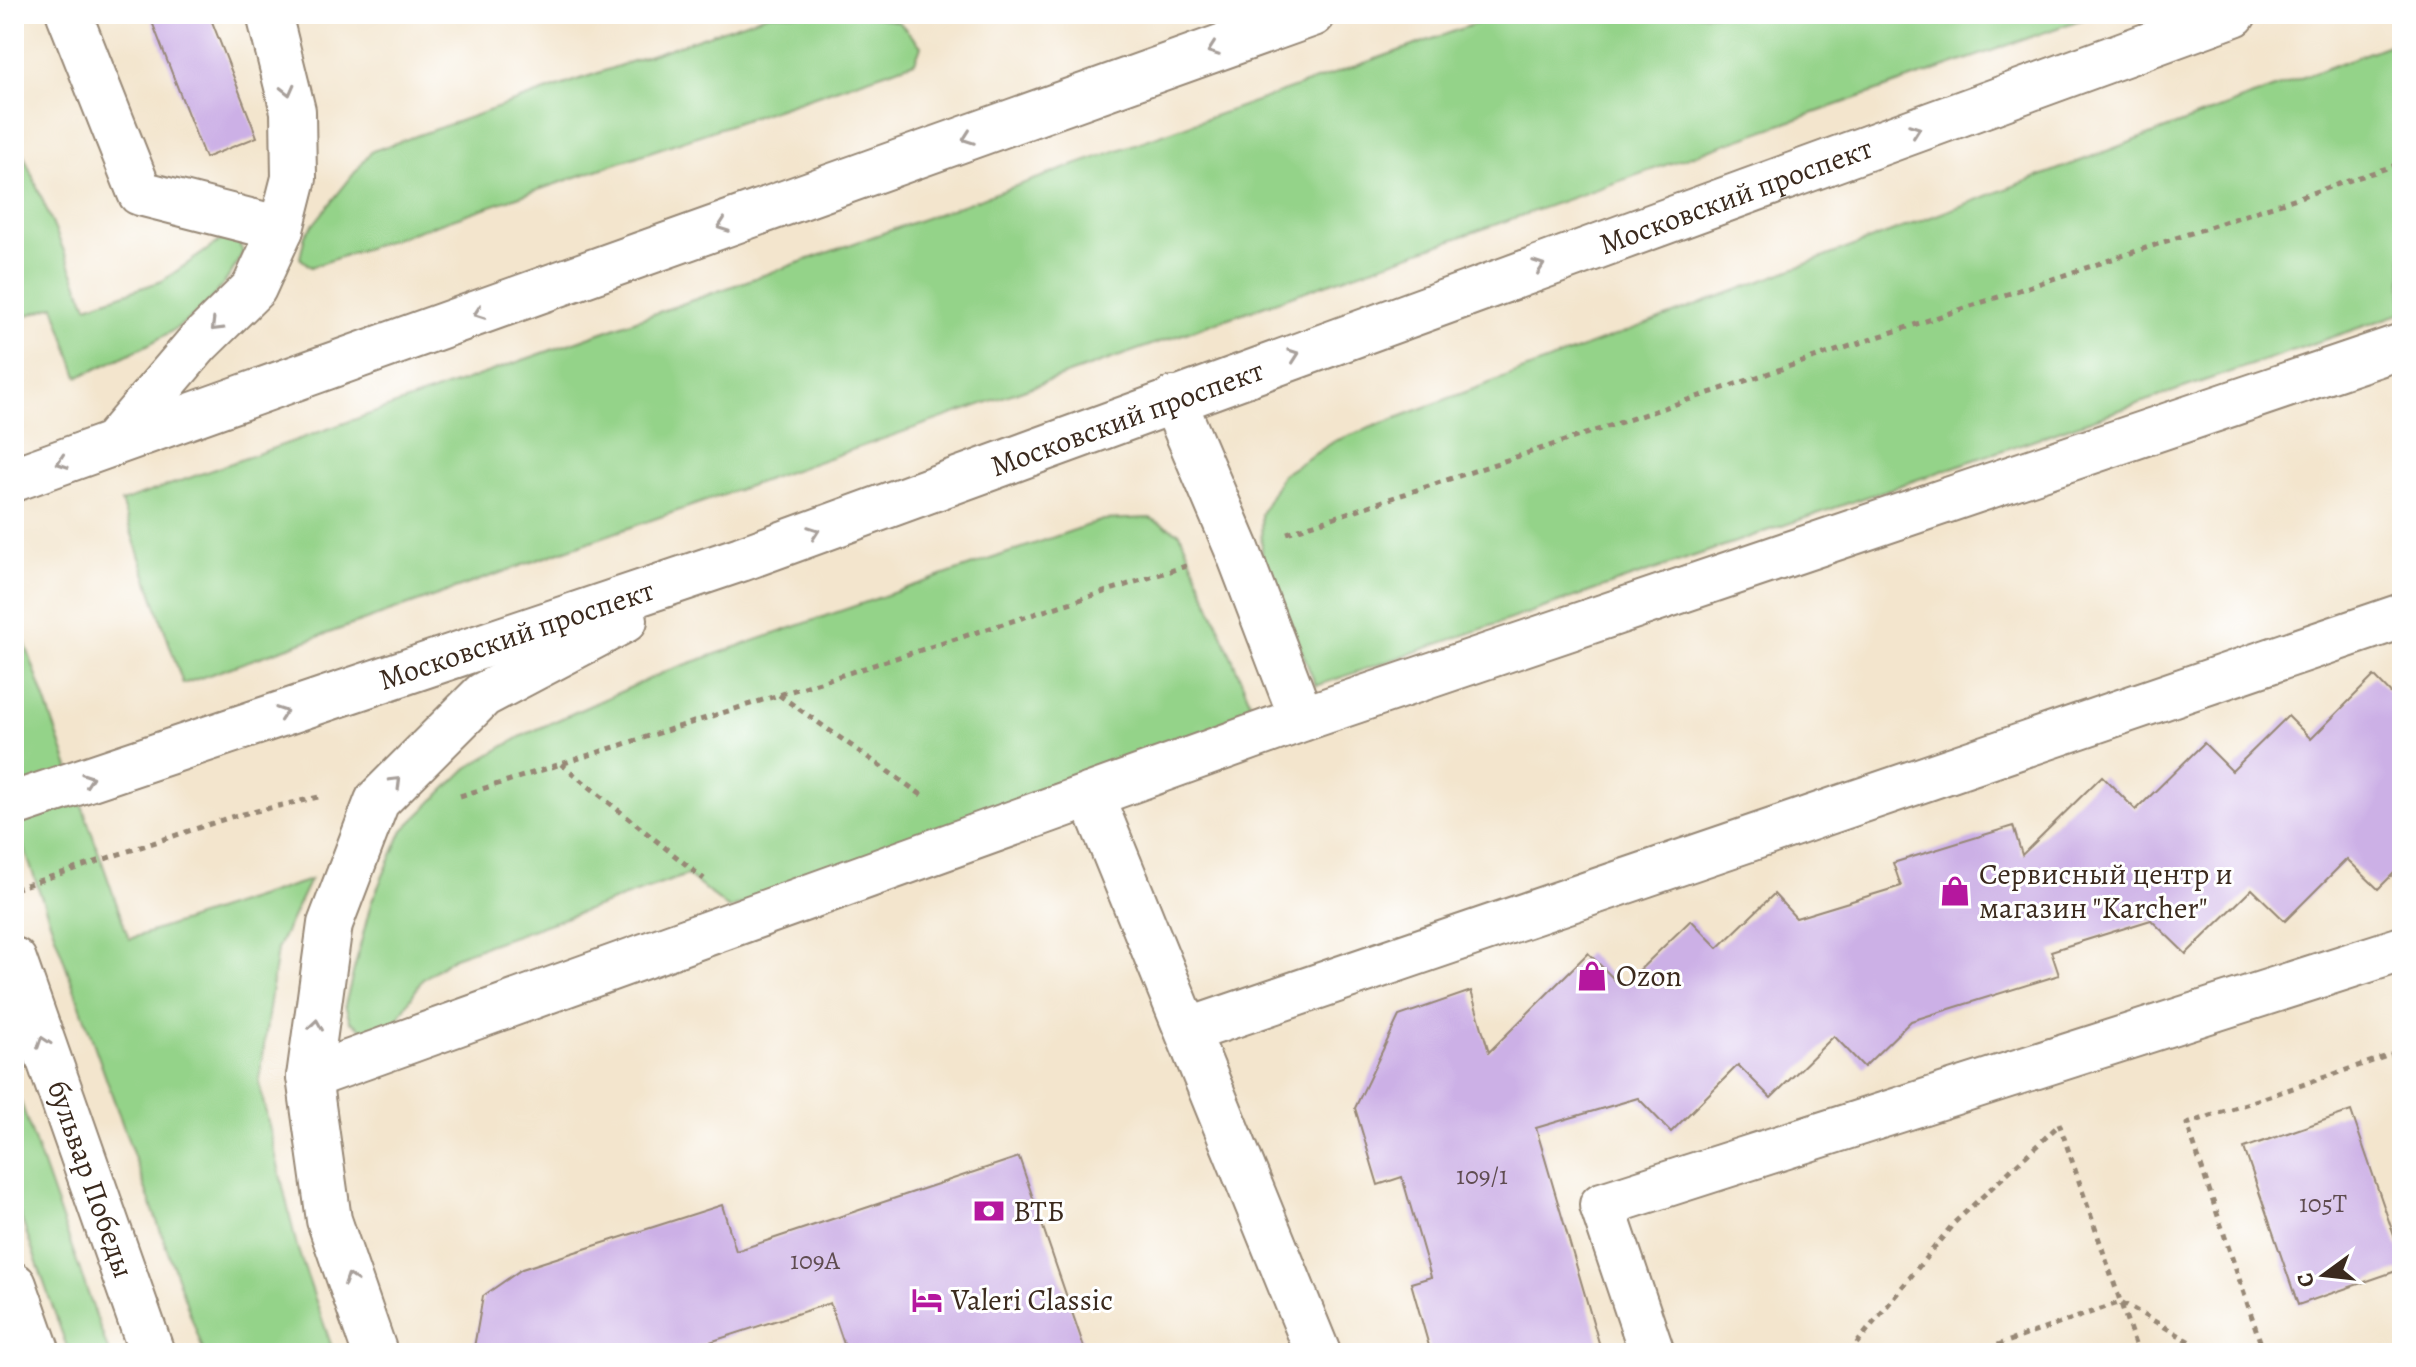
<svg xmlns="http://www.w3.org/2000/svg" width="2416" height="1367" font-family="Alegreya,serif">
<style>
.green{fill:#94d389;stroke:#687e54;stroke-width:2}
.building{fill:#ccb0e6}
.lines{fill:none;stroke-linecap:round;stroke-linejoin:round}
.minor-casing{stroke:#978876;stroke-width:48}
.major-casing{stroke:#978876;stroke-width:48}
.path{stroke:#978876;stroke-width:5;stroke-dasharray:6 6;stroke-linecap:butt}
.minor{stroke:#fff;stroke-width:44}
.major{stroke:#fff;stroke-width:44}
.oneway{stroke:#a79f9a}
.labels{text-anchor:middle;stroke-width:6;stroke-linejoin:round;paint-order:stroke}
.number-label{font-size:26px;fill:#5f4c50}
.street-label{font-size:30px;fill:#3b2a1e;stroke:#fff}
.poi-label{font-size:30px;fill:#3b2a1e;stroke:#fff;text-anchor:start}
</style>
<rect width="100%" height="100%" fill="#fff"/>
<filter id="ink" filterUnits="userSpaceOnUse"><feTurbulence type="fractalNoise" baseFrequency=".0125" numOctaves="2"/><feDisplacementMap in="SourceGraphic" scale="16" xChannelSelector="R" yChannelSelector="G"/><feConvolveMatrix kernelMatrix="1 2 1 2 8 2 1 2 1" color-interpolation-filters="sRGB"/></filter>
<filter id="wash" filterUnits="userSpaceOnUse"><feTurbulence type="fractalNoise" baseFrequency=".006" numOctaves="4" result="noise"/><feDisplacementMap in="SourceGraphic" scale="32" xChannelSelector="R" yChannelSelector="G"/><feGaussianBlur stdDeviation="1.8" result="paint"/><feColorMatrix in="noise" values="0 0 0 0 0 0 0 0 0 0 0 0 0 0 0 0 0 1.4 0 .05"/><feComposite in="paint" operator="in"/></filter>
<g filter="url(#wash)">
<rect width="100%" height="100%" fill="#f3e5cd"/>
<path class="green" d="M769 14H863L899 22 921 46 915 62 311 267 300 258 305 235 372 151Z
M1503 14H2097L183 684 121 502Z
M2402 40V313L1316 686 1262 555 1261 514 1282 475 1335 441Z
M14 132 87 306 162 281 226 237 237 239 243 252C208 325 148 345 78 377L54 306 14 320Z
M1150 518 1180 533 1252 706 1218 732 729 909 687 875 454 957 422 980 393 1027 369 1034 350 1021 345 1005 371 903 403 830 467 768 522 736 667 671 1103 520Z
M14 611 129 939 310 880 277 949 259 1083 297 1247 334 1353H204L14 820Z
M14 1083 109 1353H69L14 1198Z"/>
<g id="blocks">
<path class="building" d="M149 14H209L257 137 205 158Z
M2374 676 2402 705V865L2378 889 2347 859 2285 921 2252 889 2186 954 2151 920 2051 951 2059 975 1911 1021 1864 1067 1834 1036 1771 1098 1738 1065 1671 1132 1638 1098 1536 1128 1602 1353H1431L1411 1283 1431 1277 1402 1177 1378 1185 1355 1108 1399 1016 1471 991 1489 1052 1588 953 1622 987 1691 920 1718 948 1774 894 1796 918 1901 886 1893 863 2013 826 2022 855 2102 776 2136 810 2204 743 2232 771 2288 716 2311 739Z
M2351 1111 2402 1259V1269L2298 1305 2244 1148Z
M1019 1157 1086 1353H847L830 1303 676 1353H473L483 1296 522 1269 722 1205 736 1251Z"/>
</g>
</g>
<g filter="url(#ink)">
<use href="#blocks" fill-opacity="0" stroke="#978876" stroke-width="2"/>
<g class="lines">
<g class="minor-casing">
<path id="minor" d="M69 14 140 193 281 229
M1173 399 1237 549 1302 719
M1091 795 1318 1353
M1187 1031 2402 616
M309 1077 1302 719 2402 346
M1652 1353 1602 1205 2402 949"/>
</g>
<g class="major-casing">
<g id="major">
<path d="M112 444 198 343 254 288 281 229 294 178 293 111 269 14"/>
<path d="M14 479 1313 14"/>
<path id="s1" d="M14 804 741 559 2234 14"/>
<path id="s2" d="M14 960 152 1353"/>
<path d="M14 1285 38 1353"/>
<path d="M375 1353 329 1220 309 1077 330 924 377 801 483 695 625 620"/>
</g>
</g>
<path class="path" d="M1287 533 2402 163
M779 695 926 798
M561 764 704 879
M460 796 1186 566
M14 889 234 816 323 796
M2059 1123 2138 1353
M1849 1353 1954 1223 2060 1124
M1975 1353 2121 1302 2210 1353
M2264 1353 2187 1124 2402 1051
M2389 1353 2402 1349"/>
<use href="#minor" class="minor"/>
<use href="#major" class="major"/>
</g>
<defs><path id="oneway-chevron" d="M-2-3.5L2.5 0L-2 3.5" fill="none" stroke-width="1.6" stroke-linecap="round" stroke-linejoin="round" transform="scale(2)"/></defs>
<g class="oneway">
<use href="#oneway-chevron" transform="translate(1213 50) rotate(160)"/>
<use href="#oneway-chevron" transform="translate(288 90) rotate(76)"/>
<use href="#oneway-chevron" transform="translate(1915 130) rotate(-20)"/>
<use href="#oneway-chevron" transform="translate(968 138) rotate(160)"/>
<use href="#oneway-chevron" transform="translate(723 226) rotate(160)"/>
<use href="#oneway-chevron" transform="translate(1539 266) rotate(-20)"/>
<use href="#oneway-chevron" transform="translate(479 313) rotate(160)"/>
<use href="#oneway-chevron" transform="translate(216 326) rotate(135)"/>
<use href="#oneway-chevron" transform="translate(1294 355) rotate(-20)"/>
<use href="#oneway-chevron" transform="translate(62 462) rotate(161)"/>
<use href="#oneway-chevron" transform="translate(814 532) rotate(-20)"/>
<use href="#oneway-chevron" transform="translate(282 713) rotate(-19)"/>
<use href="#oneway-chevron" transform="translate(88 779) rotate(-19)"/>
<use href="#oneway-chevron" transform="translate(396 782) rotate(-45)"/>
<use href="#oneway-chevron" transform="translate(316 1025) rotate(-82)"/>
<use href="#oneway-chevron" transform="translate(43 1042) rotate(-109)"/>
<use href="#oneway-chevron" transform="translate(350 1279) rotate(-109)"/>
</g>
</g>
<defs>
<g id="shop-bare" transform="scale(2.4)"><path d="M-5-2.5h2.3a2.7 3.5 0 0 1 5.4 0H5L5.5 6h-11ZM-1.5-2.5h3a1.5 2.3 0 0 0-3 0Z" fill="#b5179e" stroke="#fff" stroke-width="2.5" paint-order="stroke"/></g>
<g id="bank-bare" transform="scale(2.4)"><path d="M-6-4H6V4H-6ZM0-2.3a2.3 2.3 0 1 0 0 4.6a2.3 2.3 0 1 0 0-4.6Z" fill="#b5179e" stroke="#fff" stroke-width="2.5" paint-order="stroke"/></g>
<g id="hotel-bare" transform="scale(2.4)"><path d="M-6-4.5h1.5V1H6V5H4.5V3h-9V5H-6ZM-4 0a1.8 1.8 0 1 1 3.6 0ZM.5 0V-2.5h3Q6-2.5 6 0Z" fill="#b5179e" stroke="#fff" stroke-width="2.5" paint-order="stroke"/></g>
</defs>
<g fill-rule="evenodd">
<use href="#shop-bare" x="1955" y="891"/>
<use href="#shop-bare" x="1592" y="976"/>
<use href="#bank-bare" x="989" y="1211"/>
<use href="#hotel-bare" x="927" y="1300"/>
</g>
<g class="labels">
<g class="number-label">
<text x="1482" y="1184">109/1</text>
<text x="2323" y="1212">105Т</text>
<text x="815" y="1269">109А</text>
</g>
<g class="street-label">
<text dy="10" stroke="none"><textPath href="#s1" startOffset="1826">Московский проспект</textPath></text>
<text dy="10" stroke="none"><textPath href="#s1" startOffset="1178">Московский проспект</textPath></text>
<text dy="10" stroke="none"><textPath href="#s1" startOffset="530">Московский проспект</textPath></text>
<text dy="10" stroke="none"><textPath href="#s2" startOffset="232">бульвар Победы</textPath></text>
</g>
<g class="poi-label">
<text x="1979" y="884">Сервисный центр и<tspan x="1979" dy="34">магазин "Karcher"</tspan></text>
<text x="1616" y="986">Ozon</text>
<text x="1013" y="1221">ВТБ</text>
<text x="951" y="1310">Valeri Classic</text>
</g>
</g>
<rect width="2416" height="1367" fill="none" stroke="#fff" stroke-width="48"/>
<g transform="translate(2324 1275) rotate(255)" stroke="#ffffff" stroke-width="6" paint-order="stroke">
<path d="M0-6L14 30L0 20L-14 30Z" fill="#3b2a1e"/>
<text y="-12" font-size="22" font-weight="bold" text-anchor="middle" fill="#3b2a1e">С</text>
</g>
</svg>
